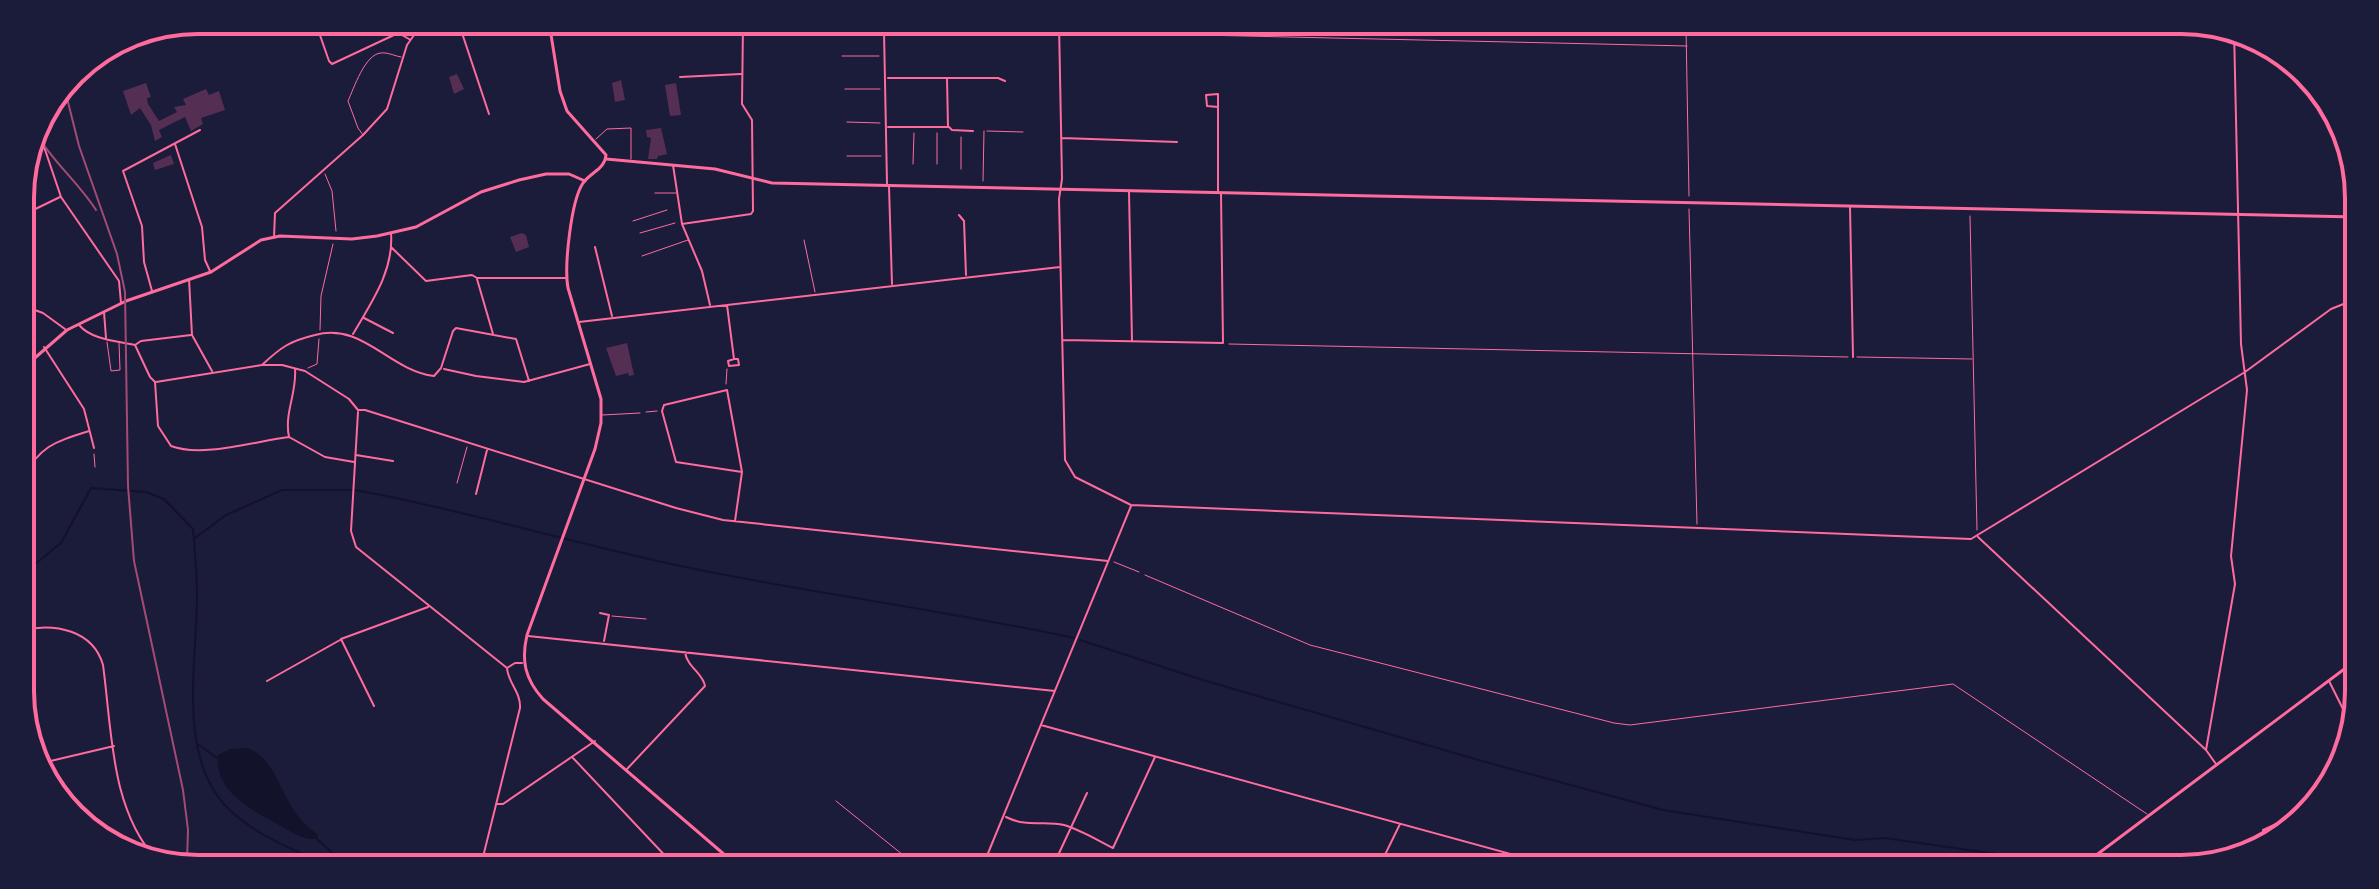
<svg xmlns="http://www.w3.org/2000/svg" width="2379" height="889" font-family="'PT Sans Narrow',sans-serif">
<style>
.water{fill:#12122b}
.lines{fill:none;stroke-linecap:round;stroke-linejoin:round}
.stream{stroke:#12122b;stroke-width:2}
.building{fill:#542f53}
.path{stroke:#ff6b9d;stroke-width:1}
.service{stroke:#ff6b9d;stroke-width:1}
.minor{stroke:#ff6b9d;stroke-width:2}
.tertiary{stroke:#ff6b9d;stroke-width:3}
.secondary{stroke:#ff6b9d;stroke-width:3}
.primary{stroke:#ff6b9d;stroke-width:3}
.rail{stroke:#a44b75;stroke-width:2}
.rim{fill:none;stroke:#ff6b9d;stroke-width:4}
</style>
<rect width="100%" height="100%" fill="#1b1b3a"/>
<path class="water" d="M247 748C273 757 278 786 292 807 298 818 308 827 318 835L317 839C303 840 293 833 281 826 254 811 214 793 218 755L230 749Z"/>
<g class="lines">
<path class="stream" d="M355 490C475 512 591 549 710 572 831 596 954 612 1074 638
M195 538 226 515 282 490H352
M23 574 61 543 91 488 146 492 164 499 193 529C195 551 197 573 197 596 197 658 178 752 223 803 248 831 283 845 316 860
M1080 640 1206 681 1482 761 1663 810 1855 840 1885 838 2075 865
M199 745 217 758
M317 839 341 861"/>
</g>
<path class="building" d="M457 74 464 89 454 94 449 77Z
M621 80 625 100 615 102 612 83Z
M146 83 151 97 147 98 148 104 159 121 177 112 174 107 186 105 183 99 206 89 209 95 219 91 225 110 201 118 203 124 191 131 185 117 159 130 162 137 155 141 151 125 140 108 131 115 123 91Z
M676 83 681 115 670 116 665 85Z
M661 128 667 154 659 156V154L657 159H648L651 138 647 137 646 130Z
M171 155 174 164 155 170 153 163Z
M522 233 526 235 529 247 516 252 510 237Z
M627 343 634 375 629 376 628 373 616 376 606 348Z"/>
<g class="lines">
<path class="path" d="M1686 27 1689 196
M1066 32 1687 46
M842 56H879
M845 89H880
M847 122 880 123
M987 131 1023 132
M847 156H881
M913 164 914 133
M937 164V133
M961 169V137
M325 174 332 191 336 231
M983 181 984 131
M1689 209 1697 524
M1970 216 1977 530
M633 221 667 210
M640 233 675 223
M320 330 321 296 333 244
M1229 344 1848 357
M1857 357 1972 359
M308 368 317 364 319 339
M726 384 727 369
M646 412 657 411
M94 454 95 467
M457 483 467 447
M1114 562 1139 572
M836 801 913 863"/>
<path class="service" d="M363 135 358 128 348 101C354 88 365 54 381 53 387 52 395 56 401 57
M596 139 607 129 631 128V159
M655 193H676
M804 240 815 292
M642 256 688 240
M107 342 111 371 120 370 119 343
M602 415 640 413
M1145 575 1310 645 1614 723 1630 725 1953 684 2147 814
M612 616 646 619"/>
<path class="minor" d="M315 21 329 61 332 64 394 35H402L409 39
M398 21 401 33
M458 21 489 114
M530 22 549 26 584 29 658 24 1059 31
M1059 24 1062 179 1059 199 1065 460 1075 477 1131 505 1971 539 2245 372 2331 309 2356 299
M884 31 887 184
M680 77 741 74
M888 78H998L1005 81
M37 126 61 197 119 281 121 303
M888 127H948L947 78
M949 127 952 130 973 131
M1062 138 1177 142
M175 144 202 227 205 260 210 271
M673 165 682 224 702 271 710 305
M889 187 892 284
M1129 192 1132 341
M1218 192V94L1206 95 1207 106 1218 107
M1850 207 1853 357
M959 215 964 221 966 275
M21 216 60 197
M682 224 751 214 753 211 752 120 742 104 743 25
M274 237 275 213 363 135 387 109 407 45 419 28 430 21
M391 247 426 281 472 275 477 278H566
M595 247 612 316
M189 279 192 335 212 371
M477 279 493 334
M152 291 144 262 142 226 123 171 200 130
M21 305 43 313 65 329
M727 305 734 359 728 361 729 366 739 365 738 359H734
M104 312 106 338
M364 318 393 333
M579 322 1060 267
M79 325C92 340 117 341 135 345L150 377 155 382 158 426 171 446C202 458 256 441 289 437
M353 334C371 303 394 271 391 233
M1063 340 1223 343 1221 194
M135 345 141 341 191 335
M44 347 84 409 94 448
M262 365C281 347 290 341 315 335 363 322 388 370 434 376L441 368 453 331 456 328 516 339 529 381
M295 369C297 393 284 413 289 437L325 457 354 462
M444 369 476 376 524 382 590 364
M156 382 262 365H282L305 371 349 399 358 410
M358 410H365L676 508 723 520 1108 561
M358 412 351 531 356 547 507 668
M356 455 393 461
M22 479C40 446 54 442 89 431
M476 494 487 450
M735 521 742 472 727 390 664 405 662 411 676 462 742 472
M1978 537 2206 750 2216 764
M600 613 609 615 604 641
M23 630C55 623 93 630 103 665 112 730 110 809 157 860
M528 636 1055 691
M267 681 340 640
M2329 681 2350 723
M374 706 341 639 428 607
M1041 725 1554 866
M2206 750 2235 584 2231 556 2247 390 2241 344 2234 29
M573 758 671 862
M42 763 114 746
M627 769 705 686C703 673 687 667 685 652
M2326 781 2331 774
M497 804H503L595 741
M1006 817C1028 828 1043 820 1064 825 1081 830 1097 840 1113 848L1155 757
M2263 830 2305 811
M482 861 520 708C521 692 508 683 507 668L515 663H522
M984 863 1131 506
M1054 864 1087 793
M1380 865 1400 824"/>
<path class="tertiary" d="M606 159 715 169 772 183 2357 217
M21 370 67 330 126 301 211 272 261 240 280 236 352 239 377 236 416 227 481 192 519 180 546 174H569L585 181"/>
<path class="secondary" d="M549 22 560 91 567 111 606 155C605 169 591 172 583 183 571 201 564 266 568 288L601 399V423L595 449 527 635C521 661 525 679 543 699L733 862"/>
<path class="primary" d="M2079 868 2351 664"/>
<path class="rail" d="M64 86 79 146 117 254 125 292 128 486 134 561 183 790 188 830 187 860
M35 132C52 161 78 182 96 210"/>
</g>
<path d="M0 0H2379V889H0ZM198 34H2181A164 164 0 0 1 2345 198V691A164 164 0 0 1 2181 855H198A164 164 0 0 1 34 691V198A164 164 0 0 1 198 34Z" fill="#1b1b3a" fill-rule="evenodd"/>
<path class="rim" d="M198 34H2181A164 164 0 0 1 2345 198V691A164 164 0 0 1 2181 855H198A164 164 0 0 1 34 691V198A164 164 0 0 1 198 34Z"/>
</svg>
